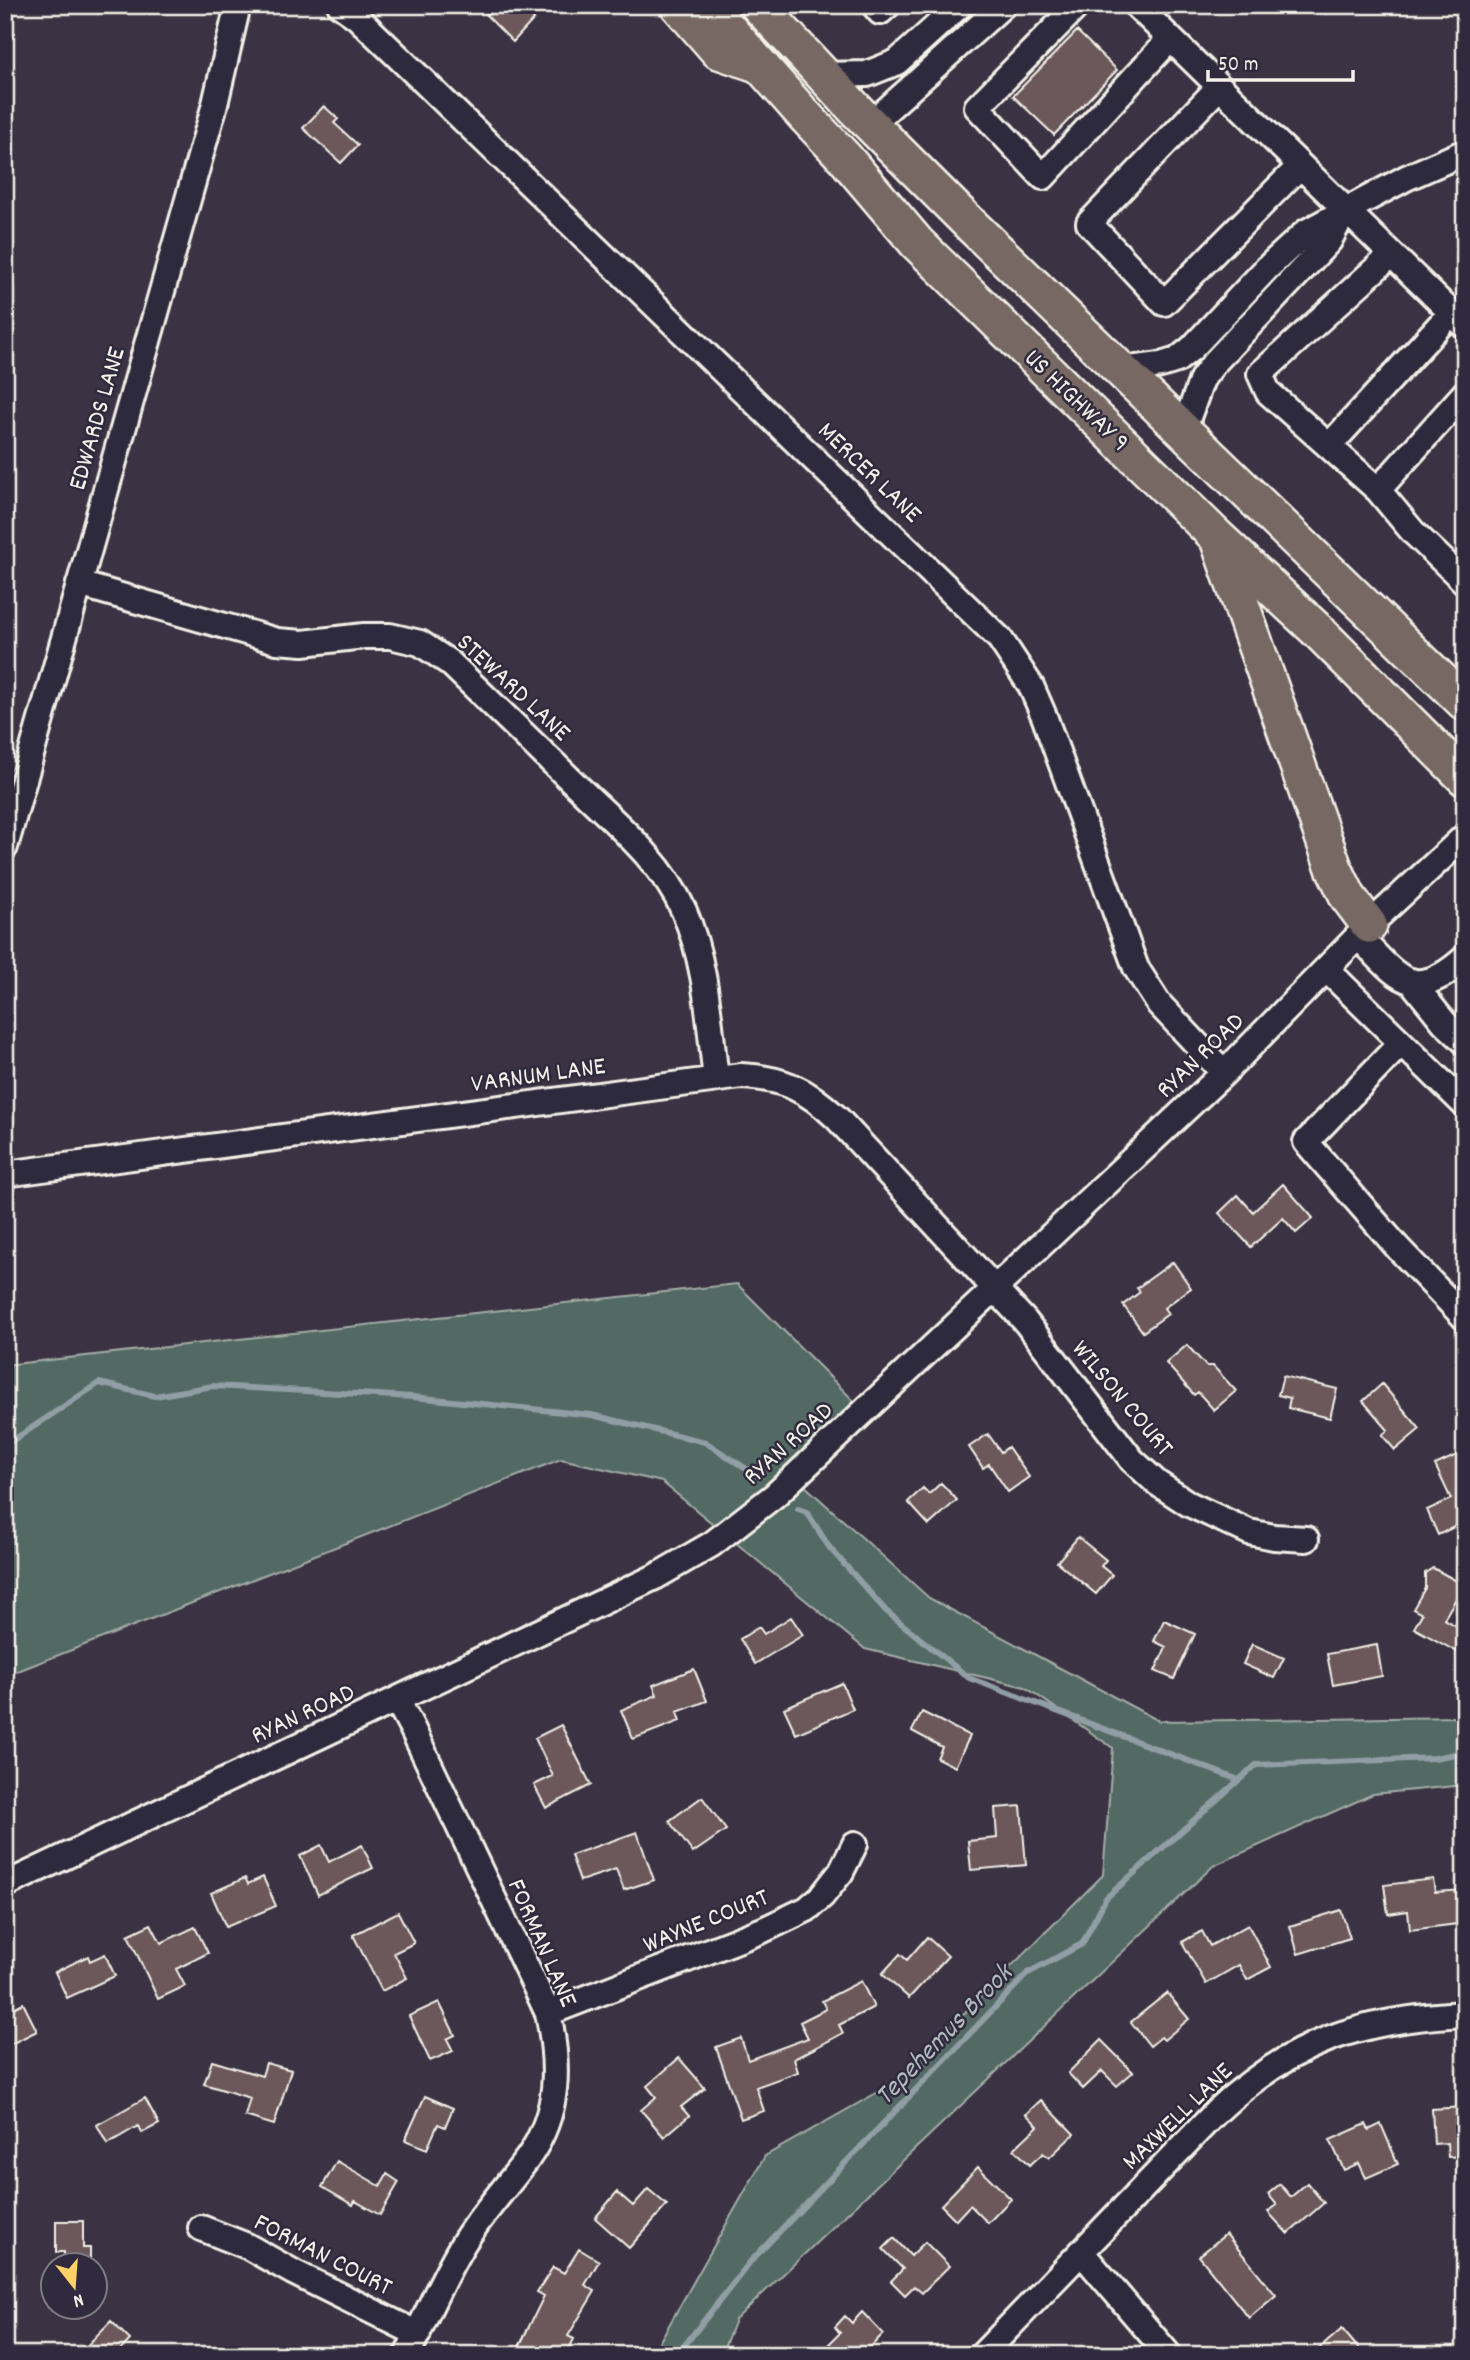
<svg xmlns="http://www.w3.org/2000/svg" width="1470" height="2360" font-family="Dekko,sans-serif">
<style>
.green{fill:#536964;stroke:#a4ada6;stroke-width:2}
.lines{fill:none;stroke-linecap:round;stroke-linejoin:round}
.stream{stroke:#919ea5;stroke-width:6}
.building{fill:#6c585a;stroke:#f4f1e8;stroke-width:2}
.minor-casing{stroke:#f4f1e8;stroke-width:30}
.major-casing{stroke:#f4f1e8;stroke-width:35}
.highway-casing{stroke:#f4f1e8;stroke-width:40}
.minor{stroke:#2f2a3d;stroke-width:24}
.major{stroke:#776864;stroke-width:30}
.highway{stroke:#776864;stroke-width:35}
.labels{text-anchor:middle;stroke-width:5;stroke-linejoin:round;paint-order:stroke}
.street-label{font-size:26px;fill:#f4f1e8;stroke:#2f2a3d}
.water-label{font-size:28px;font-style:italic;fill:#b2babc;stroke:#2f2a3d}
</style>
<rect width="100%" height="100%" fill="#3b3343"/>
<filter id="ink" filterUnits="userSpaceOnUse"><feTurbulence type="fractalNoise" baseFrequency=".0143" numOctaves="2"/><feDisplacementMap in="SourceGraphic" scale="14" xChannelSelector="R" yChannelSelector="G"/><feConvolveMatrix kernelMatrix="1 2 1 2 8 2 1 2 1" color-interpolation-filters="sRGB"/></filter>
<g filter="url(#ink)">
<path class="green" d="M737 1284 863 1410 794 1476 929 1598 1159 1721 1465 1717V1785L1373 1794 1213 1866 735 2320 721 2355H652L765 2156 894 2083 1103 1875 1113 1748 1025 1687 865 1649 662 1482 561 1459 5 1676V1365Z"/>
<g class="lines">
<path class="stream" d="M5 1442 12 1441 99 1383 155 1396 213 1386 413 1397 592 1415 705 1442 759 1477
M798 1509 807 1512 829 1547 886 1611 969 1678 1239 1780
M677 2355 750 2262 1028 1973 1082 1944 1106 1898 1256 1765 1435 1758 1465 1752"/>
</g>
<path class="building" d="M496 5H519L534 19 513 42 486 15Z
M1077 31 1117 70 1054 135 1013 96Z
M324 106 338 119 334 123 358 145 341 163 303 128Z
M1283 1184 1313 1218 1296 1233 1283 1218 1251 1247 1219 1213 1238 1195 1253 1212Z
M1173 1262 1191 1288 1164 1308 1168 1314 1143 1332 1123 1305 1140 1292 1137 1288Z
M1187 1345 1206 1366H1213L1236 1391 1214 1410 1198 1392 1194 1395 1166 1363Z
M1283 1376 1337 1389 1330 1418 1288 1408 1290 1398 1278 1395Z
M1382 1384 1420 1429 1395 1450 1382 1435 1388 1430 1363 1401Z
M988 1434 1001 1452 1008 1447 1029 1477 1008 1492 989 1464 983 1468 969 1447Z
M1459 1454 1465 1467V1529L1462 1523 1438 1535 1427 1510 1451 1499 1435 1465Z
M941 1483 957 1500 929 1525 908 1502 923 1488 929 1494Z
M1078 1537 1106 1560 1101 1566 1112 1575 1096 1594 1057 1562Z
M1433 1568 1464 1585 1444 1619 1465 1631V1644L1459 1653 1414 1628 1422 1614 1413 1609 1425 1588V1573Z
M791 1617 803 1635 755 1664 740 1639 759 1627 764 1634Z
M1164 1620 1195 1634 1174 1679 1155 1671 1166 1647 1154 1641Z
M1252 1644 1284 1658 1274 1678 1243 1664Z
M1377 1645 1382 1676 1333 1685 1327 1654Z
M694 1669 707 1701 677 1712 680 1721 633 1739 621 1710 657 1695 653 1685Z
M842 1683 853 1709 796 1734 784 1708Z
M922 1712 970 1736 955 1767 937 1758 942 1747 912 1731Z
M561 1725 591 1785 546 1808 534 1785 553 1776 535 1738Z
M702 1797 726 1830 693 1853 669 1821Z
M1021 1806 1026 1865 971 1870 968 1841 997 1838 995 1808Z
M637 1832 654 1880 624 1890 616 1869 580 1881 571 1855Z
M321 1845 329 1862 362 1845 373 1868 318 1895 300 1856Z
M263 1877 276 1906 226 1927 211 1893 245 1878 248 1884Z
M1433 1879 1435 1892 1465 1890V1923L1410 1930 1408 1911 1388 1914 1384 1885Z
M1341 1910 1350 1938 1298 1954 1290 1926Z
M398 1912 414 1943 394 1953 407 1978 382 1991 353 1935Z
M151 1924 161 1943 195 1927 208 1953 176 1969 185 1986 158 1999 128 1935Z
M1248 1925 1271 1967 1247 1980 1239 1965 1206 1984 1182 1942 1202 1931 1210 1946Z
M927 1937 948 1956 909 1998 882 1974 900 1954 907 1960Z
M105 1954 115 1976 67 1998 55 1972 88 1956 90 1961Z
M861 1981 874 2007 839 2025 843 2033 794 2059 798 2072 756 2087 764 2111 741 2119 716 2047 741 2038 748 2060 808 2038 800 2022 826 2009 822 2001Z
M1167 1993 1189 2019 1164 2040 1161 2037 1150 2046 1131 2022Z
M439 2002 455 2035 447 2039 453 2051 430 2061 409 2016Z
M23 2003 37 2031 5 2047V2012Z
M1101 2040 1133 2072 1117 2086 1102 2071 1083 2089 1068 2073Z
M679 2058 705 2088 681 2107 689 2116 664 2137 641 2110 656 2097 647 2086Z
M212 2061 262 2076 266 2063 291 2070 274 2125 245 2116 250 2098 204 2084Z
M425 2096 453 2108 445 2127 438 2124 427 2149 405 2140Z
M145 2098 159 2124 142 2133 138 2126 107 2144 97 2125Z
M1041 2100 1074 2134 1049 2158 1043 2153 1030 2165 1014 2149 1038 2126 1026 2114Z
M1465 2107V2156L1448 2157 1447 2143 1434 2144 1432 2109Z
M1366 2124 1369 2130 1381 2124 1398 2164 1366 2178 1359 2163 1344 2170 1330 2140Z
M337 2161 380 2186 387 2174 399 2182 380 2215 355 2201 353 2205 322 2187Z
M978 2167 1011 2199 988 2223 970 2205 956 2220 941 2205Z
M1307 2183 1324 2203 1288 2234 1268 2212 1277 2205 1268 2194 1280 2184 1291 2197Z
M648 2189 667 2205 629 2248 595 2218 617 2192 633 2206Z
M56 2221H83V2248H90V2265H64V2252H56Z
M1226 2234 1276 2295 1249 2318 1199 2256Z
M894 2238 911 2256 925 2242 949 2266 922 2293 914 2286 905 2295 891 2281 903 2269 883 2249Z
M579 2249 599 2261 585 2285 595 2291 568 2336 574 2339 566 2355H515L544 2296 537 2292 553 2267 564 2273Z
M862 2312 883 2334 863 2355H840L829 2344 840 2333 835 2327 845 2316 852 2323Z
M111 2321 130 2340 116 2355H78Z
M1342 2329 1364 2355H1312Z"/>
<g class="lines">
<g class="minor-casing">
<path id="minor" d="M340 5 357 17 1000 639 1031 686 1044 716 1136 968 1159 1004 1224 1073
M874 5 880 12 888 5
M1078 5 977 107 1043 177 1170 39
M1136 5 1465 326
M823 75 867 74 897 62 960 5
M1219 87 1089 223 1164 303 1300 166
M871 124 1003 5
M1391 255 1260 374 1268 392 1378 490 1413 532 1465 582
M1121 370 1161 365 1177 360 1192 348 1267 268 1306 232 1406 178 1465 152
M1183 431 1202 379 1214 363 1329 241 1345 210
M1329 446 1451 313
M1378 490 1465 393
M79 584 277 641 303 643 364 636H390L420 643 450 663C492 704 535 745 577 786 616 824 661 860 684 911 707 964 709 1023 716 1079
M5 847 215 104 238 5
M1358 936C1397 976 1413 1005 1465 958
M1326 969 1465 1105
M1411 981 1444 1022 1465 1042
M1401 1043 1306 1142 1398 1248 1465 1318
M5 1174 741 1076C783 1078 806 1089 837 1118L1025 1321 1132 1460 1157 1483 1189 1504 1249 1532 1274 1537 1306 1539
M397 1700 412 1728 548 2013C559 2065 560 2112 528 2158 508 2185 485 2210 466 2239 443 2275 426 2317 407 2355
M5 1885 655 1577 712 1544 775 1495 1224 1073 1369 925 1465 836
M548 2013 763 1930 807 1909 822 1896 841 1872 855 1844
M201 2228 247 2246 293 2272 418 2334
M1082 2253 1169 2355
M982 2355 1216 2112C1292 2040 1363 2019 1465 2014"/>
</g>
<g class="major-casing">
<path id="major" d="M675 5 717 53 764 69"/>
</g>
<g class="highway-casing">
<path id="highway" d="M707 5 806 117 845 158 917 243 1216 536 1318 631 1465 778
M758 5 857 111 973 227 1465 703
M1218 539 1334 868 1348 897 1369 925"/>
</g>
<use href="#minor" class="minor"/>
<use href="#major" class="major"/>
<use href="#highway" class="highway"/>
</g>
</g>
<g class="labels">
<g class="street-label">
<text transform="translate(1078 399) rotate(44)" y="9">US HIGHWAY 9</text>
<text transform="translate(95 418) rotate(-74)" y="9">EDWARDS LANE</text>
<text transform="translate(871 471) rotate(44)" y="9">MERCER LANE</text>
<text transform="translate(515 686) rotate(43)" y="9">STEWARD LANE</text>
<text transform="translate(1199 1054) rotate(-44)" y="9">RYAN ROAD</text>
<text transform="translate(538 1073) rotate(-8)" y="9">VARNUM LANE</text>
<text transform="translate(1124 1397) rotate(50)" y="9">WILSON COURT</text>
<text transform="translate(787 1442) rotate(-42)" y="9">RYAN ROAD</text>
<text transform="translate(302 1712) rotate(-25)" y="9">RYAN ROAD</text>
<text transform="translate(705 1919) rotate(-22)" y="9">WAYNE COURT</text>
<text transform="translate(544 1942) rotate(66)" y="9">FORMAN LANE</text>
<text transform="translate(1176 2115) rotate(-44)" y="9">MAXWELL LANE</text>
<text transform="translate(324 2253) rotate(27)" y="9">FORMAN COURT</text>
</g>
<g class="water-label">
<text transform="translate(942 2033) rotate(-46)" y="10">Tepehemus Brook</text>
</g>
</g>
<rect width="1470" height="2360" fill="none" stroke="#2f2a3d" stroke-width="28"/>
<rect x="14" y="14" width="1442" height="2332" fill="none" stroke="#f4f1e8" stroke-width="2.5" filter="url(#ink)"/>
<g transform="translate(74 2286) rotate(163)"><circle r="33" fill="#2f2a3d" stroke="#7e7a81" stroke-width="2"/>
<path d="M0-5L12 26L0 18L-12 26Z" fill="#ffd166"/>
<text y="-10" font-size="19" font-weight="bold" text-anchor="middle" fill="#f4f1e8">N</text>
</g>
<path d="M1208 70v10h145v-10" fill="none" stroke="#f4f1e8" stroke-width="3.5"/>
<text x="1218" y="70" font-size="21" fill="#f4f1e8" stroke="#2f2a3d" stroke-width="5" paint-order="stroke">50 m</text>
</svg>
